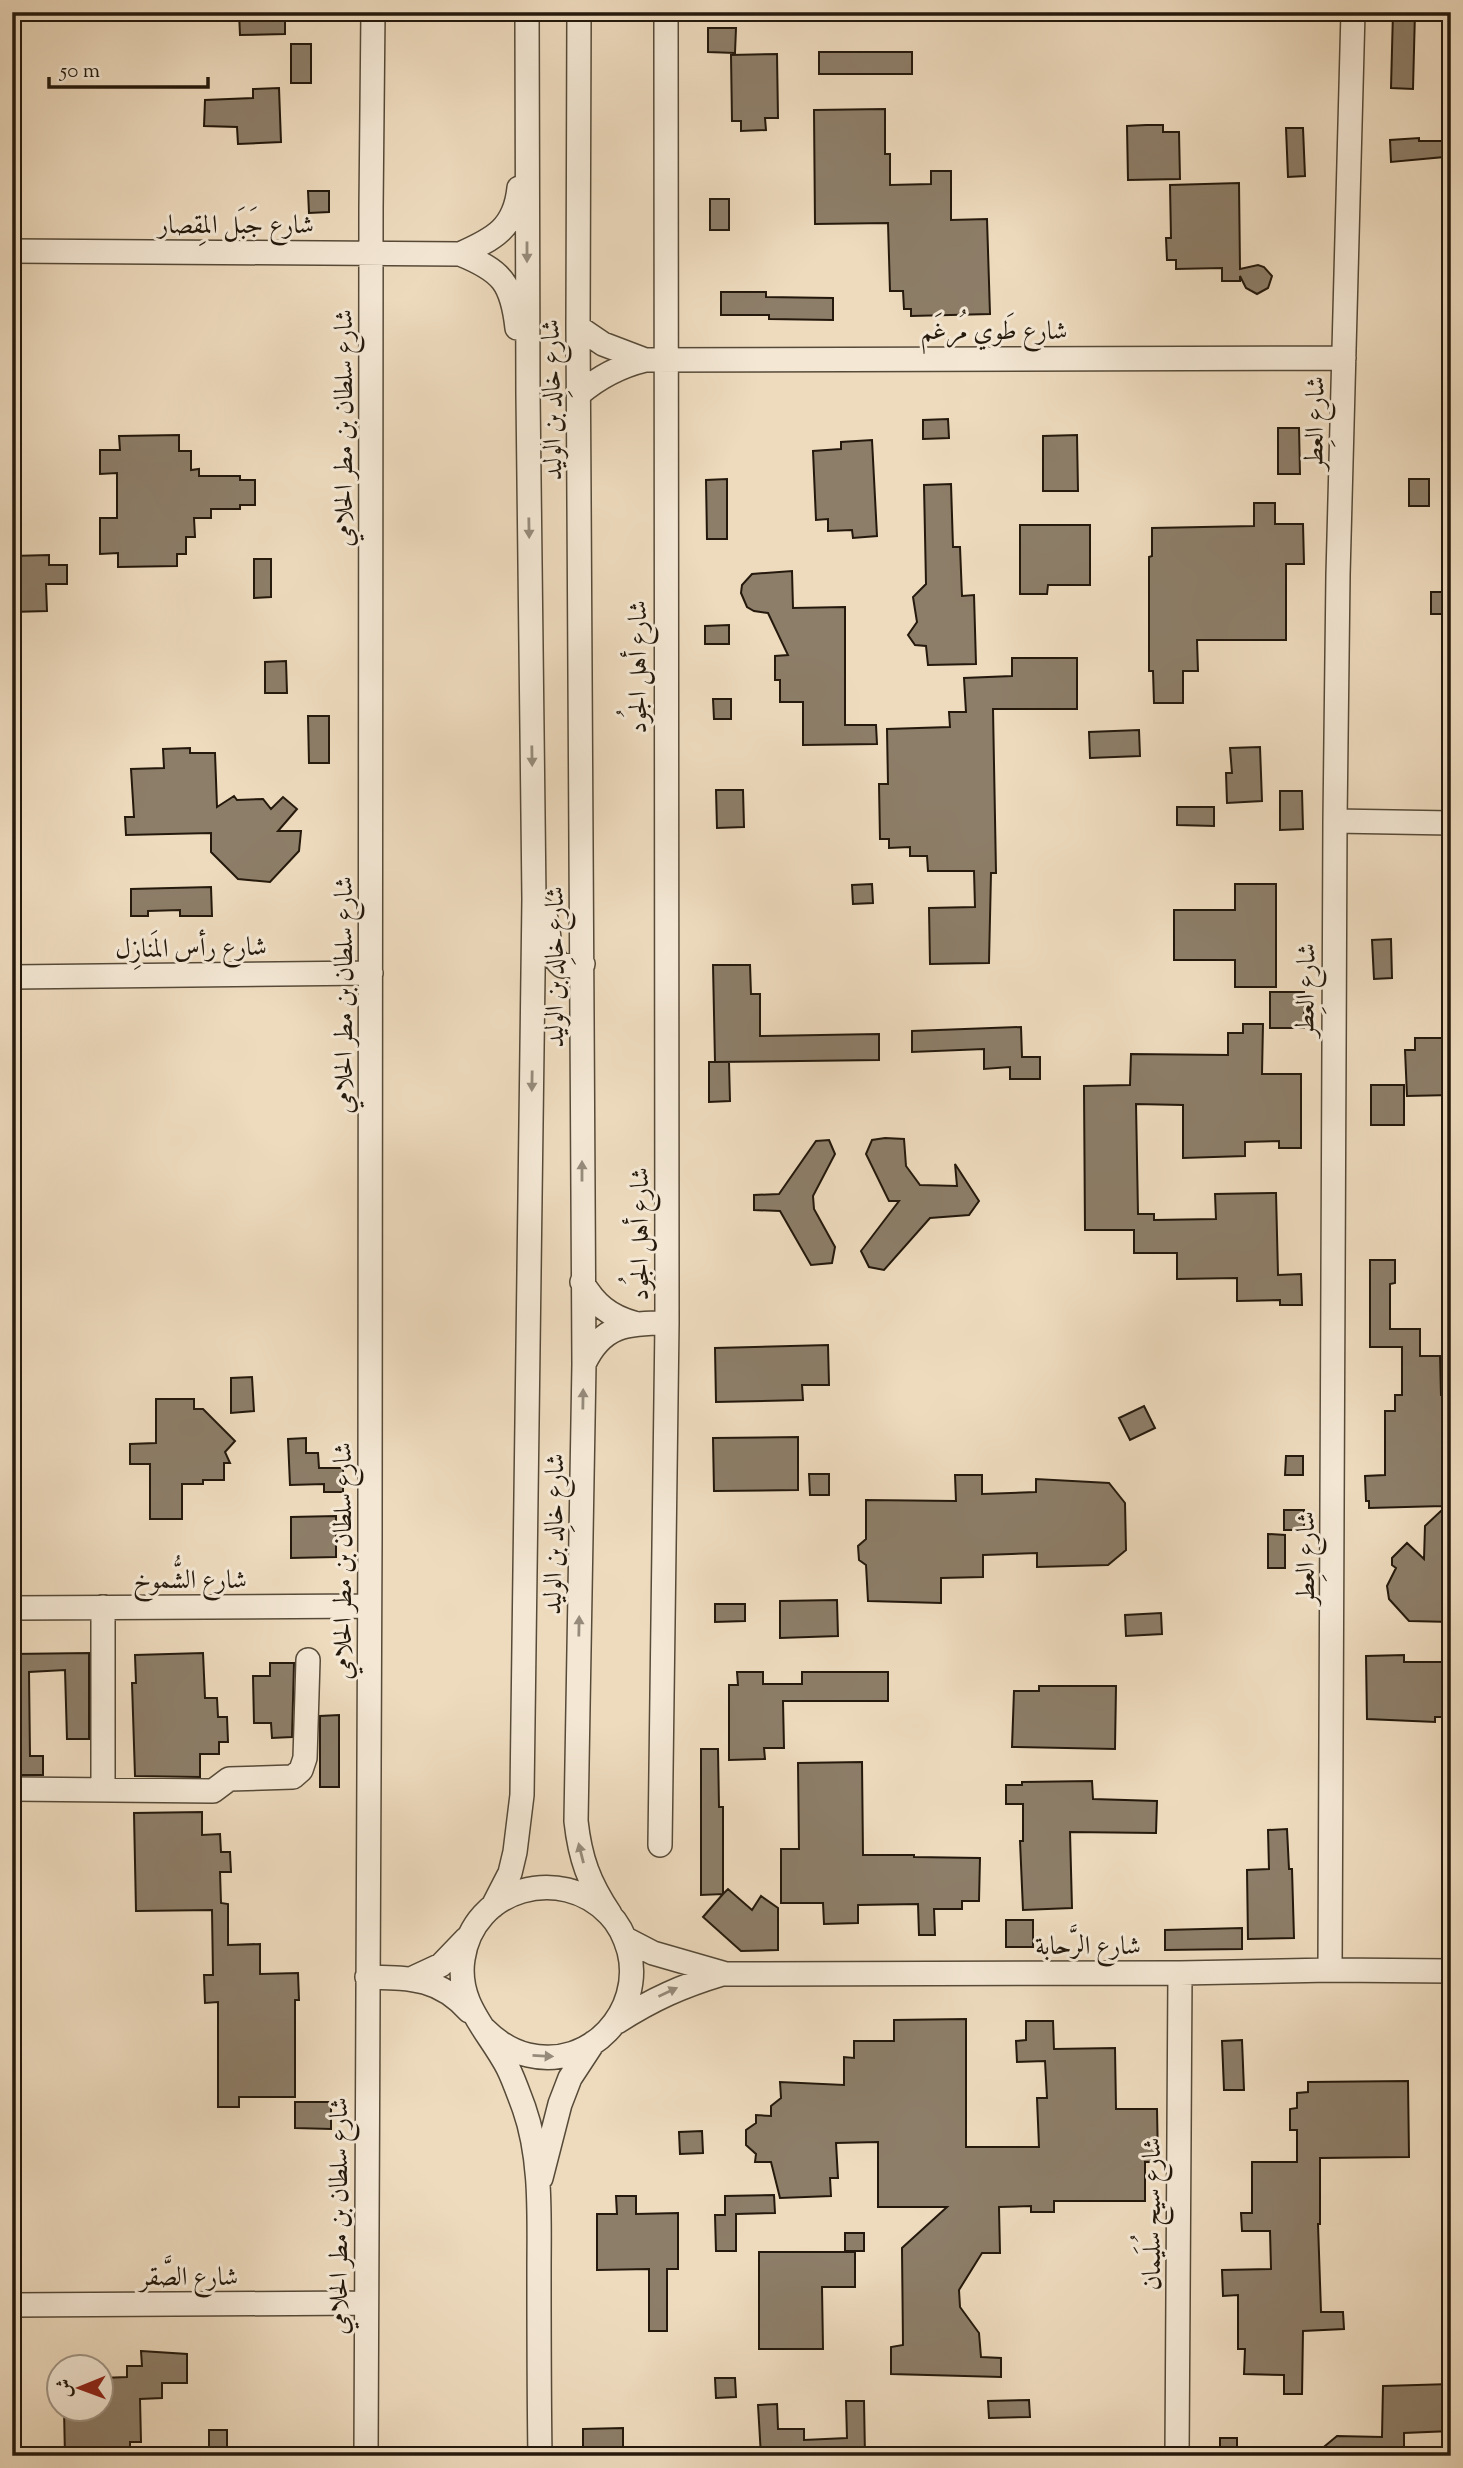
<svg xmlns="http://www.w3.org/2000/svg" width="1463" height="2468" font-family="'Sorts Mill Goudy',Amiri,serif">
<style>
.building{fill:#8d7e69;stroke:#24190c;stroke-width:2}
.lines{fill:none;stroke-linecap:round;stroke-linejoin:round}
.minor-casing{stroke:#564a38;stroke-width:26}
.minor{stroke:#f4e8d5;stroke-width:23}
.oneway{fill:#968b7b}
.labels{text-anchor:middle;stroke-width:6;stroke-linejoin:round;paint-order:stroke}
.street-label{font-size:26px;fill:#24190c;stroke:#f4e8d5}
</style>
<rect width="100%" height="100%" fill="#eedbbe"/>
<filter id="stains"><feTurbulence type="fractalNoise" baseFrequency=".00286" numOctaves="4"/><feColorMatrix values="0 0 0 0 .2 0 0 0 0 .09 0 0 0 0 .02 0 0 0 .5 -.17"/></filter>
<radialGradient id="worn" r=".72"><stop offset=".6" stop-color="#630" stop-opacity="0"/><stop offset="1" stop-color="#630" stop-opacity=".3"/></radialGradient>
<path class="building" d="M239 12H285V34L240 35Z
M1393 12H1415L1413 89 1391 88Z
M708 28H736L735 53 708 52Z
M291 44H311V83H291Z
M819 52H912V74H819Z
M777 54 778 118H765L766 130 741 131V121H732L731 55Z
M279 88 281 142 238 144 237 127 204 126 205 100 253 98V89Z
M885 109V154H890V185L931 184V171H951V220L987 219 990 314 911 316V309H904L903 291H890L888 223 815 224 814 110Z
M1146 125H1163V132H1179L1180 179 1128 180 1127 126Z
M1286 128H1303L1305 176 1288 177Z
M1419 138V141H1444V157L1391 162 1390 140Z
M1239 183 1240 269 1258 265 1264 267 1272 276 1268 288 1257 294 1246 288 1240 276V281H1222V268L1176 269V260H1167L1166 238H1171L1170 185Z
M308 191H329V212L309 213Z
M710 199H729V230H710Z
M721 292H766V297L833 298V320L769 319V315H721Z
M948 419 949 438 923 439V420Z
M1278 428H1299L1300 474H1278Z
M179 435V451H191V470L199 469V476H240V480H255V505H240V509H211V518H194L195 537H186V554H177V566L118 567V553L100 554V518H117V473L100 474V450H120L119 436Z
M1077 435 1078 491H1043V436Z
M872 440 877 536 853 538 852 530 828 531V519L816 520 813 451 841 449V442Z
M727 479V539H707L706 480Z
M1409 479H1429V506H1409Z
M951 484 953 547H960L962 596 974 595 976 664 928 665 926 646 915 645 908 635 917 622 913 597 926 584 924 485Z
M1254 503H1275V524H1303L1304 564H1286V640H1197L1198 671H1183V703H1154L1153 671H1149V557L1152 556V528L1254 526Z
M1020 525H1090V585H1048L1047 594H1020Z
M49 555V565H67V584H46L47 611 12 612V556Z
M254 559H271V597L254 598Z
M792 571 793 608 845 607V725H876L877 744 803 745V702H780V680H775V656L788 655 768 613 754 611 747 607 741 593 742 585 752 574Z
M1431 592H1451V614H1431Z
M729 625V644H705V626Z
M1012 658H1077V709H993L996 873H991L989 963 930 964 929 908 975 907 974 871H928L927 856H910V847L889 848V839H880L879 784H888L887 729 950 727 949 712H966L964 678 1012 676Z
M286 661 287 693H265V662Z
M713 699H731V719H714Z
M308 716H329V763H309Z
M1139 730 1140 756 1090 758 1089 732Z
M1260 747 1262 801 1227 803 1226 773H1232L1230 748Z
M190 748V753H215L217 807 234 796 237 800 263 799 271 809 283 797 297 809 278 831H301L299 851 270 882 238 879 211 852V833L126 835 125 817H134L131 769 164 768 163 749Z
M716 790H743L744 827 717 828Z
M1280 791H1302L1303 829 1280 830Z
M1177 807H1214V826L1177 825Z
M872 884 873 903 853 904 852 885Z
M1235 884H1276V987H1235V960H1174V910H1235Z
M211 887 212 916H180V910L148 911V916H131V889Z
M1391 939 1392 978 1374 979 1372 940Z
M713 965H750L751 994H760V1036L879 1034V1060L715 1062Z
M1270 992H1304V1028H1270Z
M1243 1024H1263L1262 1074H1301V1148H1279V1141L1245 1142V1156L1183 1158V1105L1136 1104 1138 1214H1154V1220L1216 1219 1215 1194 1276 1193 1278 1275 1301 1274 1302 1305H1280V1300L1237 1301V1278L1177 1279V1253H1134V1230H1085L1084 1086 1130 1085 1131 1054 1228 1055V1033H1243Z
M1021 1027 1022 1057H1040V1079H1010V1067L984 1069V1049L912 1052V1031Z
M1415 1038H1443V1076H1451V1095L1407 1096 1405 1050H1415Z
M709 1062H729L730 1101 709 1102Z
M1371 1085H1404V1125H1371Z
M885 1138 904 1139 906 1166 920 1185 957 1186 955 1164 979 1201 969 1215 930 1218 884 1270 869 1267 861 1251 899 1201H889L866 1154 872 1140Z
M829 1140 835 1154 813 1196 814 1209 835 1247 832 1263 811 1265 780 1211 754 1210V1195L779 1194 816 1141Z
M1370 1260H1395V1283L1390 1284V1329H1420V1356H1440L1441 1395 1451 1394V1480H1443V1506L1369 1508V1501H1366L1365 1476 1385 1475V1411H1395V1395H1402V1347H1370Z
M828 1345 829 1385H802L803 1400 716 1402 715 1348Z
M252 1377 254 1411 231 1413V1378Z
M156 1399H194V1409H203L235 1441 225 1452 230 1463H224V1480H203V1484H182V1519H150V1464H130V1444L156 1443Z
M1144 1406 1155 1428 1130 1440 1119 1418Z
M798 1437V1490L714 1491 713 1438Z
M306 1438V1453H318L319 1468H343V1492H324V1484L290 1485 288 1439Z
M1286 1456H1303V1475H1285Z
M809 1474H829V1495H810Z
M955 1475H982V1494L1036 1492V1479L1109 1483 1125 1503 1126 1550 1108 1565 1037 1567V1553L983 1555V1577L941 1578V1603L868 1601 866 1565 859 1560 858 1546 866 1539V1500L956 1501Z
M1443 1509V1523H1451V1622L1409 1621 1389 1599 1387 1586 1396 1568 1392 1565V1558L1407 1543 1424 1559 1425 1526Z
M1284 1510H1304V1530H1284Z
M336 1516V1557L291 1558V1517Z
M1268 1534 1285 1535V1568H1268Z
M837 1600 838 1636 780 1638V1601Z
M715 1604H745V1621L715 1622Z
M1161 1613 1162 1634 1126 1636 1125 1615Z
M89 1653V1739H67L65 1670 29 1672 30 1756H43V1775H12V1654Z
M203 1653 205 1698H217L218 1717H227L228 1742H219V1754H200V1777L135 1776 132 1683H136L135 1655Z
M1404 1655V1662H1451V1717H1435V1722L1367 1719 1366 1656Z
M270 1663H294L292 1737 272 1738 271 1723H254L253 1676H270Z
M737 1672H763V1684H802V1672H888V1701H783L784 1748H764L765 1759 729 1760V1685H738Z
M1039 1686H1116L1115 1749 1012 1747 1014 1691H1039Z
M339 1715V1787H320V1716Z
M701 1749H718L719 1807H723V1894L728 1889 752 1910 761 1896 778 1908V1950L741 1951 703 1917 723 1894 701 1895Z
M862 1762 863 1855H914V1857L980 1858 979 1901H962V1909H934L935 1935H919L918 1904 858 1905V1923L824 1924 823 1903H781V1849H799L798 1763Z
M1092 1781 1093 1799 1157 1801 1156 1833 1070 1832 1072 1908 1023 1910 1020 1841H1023V1804H1006V1785H1022V1782Z
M202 1812V1835L220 1834 221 1852H230L231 1872H220L221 1903 228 1904V1945L260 1944V1974L298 1973 299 2000H295V2097H239V2107H218V2002L205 2003 204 1975H213L212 1910 136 1911 134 1813Z
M1287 1829 1289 1869H1292L1294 1938 1248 1939 1247 1870 1269 1869 1268 1830Z
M1006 1920H1033V1947H1006Z
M1242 1928V1949L1165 1950V1930Z
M966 2019V2147H1039L1037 2098H1047L1045 2061 1017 2062 1016 2041 1026 2040V2021H1053L1054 2049 1115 2048 1116 2109H1157L1158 2162H1145V2201H1054V2212H1031V2206L999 2207 1000 2253H982L959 2290 960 2307 979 2333 981 2357 1001 2358V2377L891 2374V2347L903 2345 902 2248 947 2207H878V2142L836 2143 838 2178H830L831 2196 780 2198 771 2162H755L756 2154 746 2145V2130L756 2123V2115L771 2116V2106L781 2098 780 2082 844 2085V2057L854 2058V2041H894V2020Z
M1242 2040 1244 2090H1224L1222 2041Z
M1408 2081 1409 2157 1320 2158V2224H1318L1321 2312H1343L1344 2329 1303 2331 1302 2394H1284V2375L1244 2374 1245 2349H1238V2295L1223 2296 1222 2270 1271 2269 1270 2231H1242L1241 2213H1252V2162H1297V2130H1290V2109L1297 2108V2093L1308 2092V2082Z
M295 2102H331V2129L295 2128Z
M702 2131 703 2153 680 2154 679 2132Z
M774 2195 775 2213 736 2214V2251H716L715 2215H725V2196Z
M616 2196H636V2214L678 2213V2269H667V2331H649V2269L597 2270V2214H617Z
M845 2233H864V2251H845Z
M759 2252H855V2287H822L823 2349H759Z
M141 2351 187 2354V2383H162V2398L140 2399 141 2442H130V2456H65L64 2409H102V2378L127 2377V2366H142Z
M715 2378H735L736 2397 716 2398Z
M1451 2384V2431L1404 2433V2452H1397V2456H1313L1337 2436 1382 2437 1383 2386Z
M1029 2400 1030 2417 989 2418 988 2401Z
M846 2401H864L865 2456H761L758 2405 777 2404 778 2429H804V2440L847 2438Z
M623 2428V2456H583V2429Z
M209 2430H227V2456H209Z
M1220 2438H1237V2456H1220Z"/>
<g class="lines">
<g class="minor-casing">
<path id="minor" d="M579 12 578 327 584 1364 576 1821C580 1858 589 1883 610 1914
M12 251 460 254C502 271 512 283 517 328
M460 254C494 239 515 228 519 188
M578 327 603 344 645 360
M579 394C599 377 620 366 645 360L1344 358
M1335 821 1451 823
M543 910C552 928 544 952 562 966L583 964
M12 977 371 973
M582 1282C595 1304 609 1316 634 1323
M584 1364C602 1325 627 1323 667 1323
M103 1607V1789
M12 1608 369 1606
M12 1789 213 1791 229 1779 293 1777 301 1770 305 1758 308 1660
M660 1845 667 1323 666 12
M493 1906 510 1873 515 1852 522 1795 534 899 528 395 527 12
M626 1939 653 1953 726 1974 1180 1973 1330 1970 1451 1971
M1330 1970 1335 821 1338 575 1353 12
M367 1977C409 1978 439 1977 469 2011
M413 1978 441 1965 466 1939
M617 2022C653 1999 682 1986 722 1974
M483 2028C496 2041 510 2051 528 2055 590 2070 644 2011 629 1951 625 1937 619 1924 609 1914 561 1864 473 1888 463 1959 456 2004 489 2031 508 2068 514 2080 519 2095 524 2108 542 2159 539 2217 539 2270 539 2332 539 2394 540 2456
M541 2178 560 2104 570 2078 593 2043
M12 2305 366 2303
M366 2456 370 1537 371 208 373 12
M1177 2456 1180 1973"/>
</g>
<use href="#minor" class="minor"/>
</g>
<defs><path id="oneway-solid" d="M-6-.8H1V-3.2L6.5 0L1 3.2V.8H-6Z" transform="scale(1.75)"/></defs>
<g class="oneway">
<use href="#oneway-solid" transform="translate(527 252) rotate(90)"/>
<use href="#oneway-solid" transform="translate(529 528) rotate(89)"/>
<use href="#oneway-solid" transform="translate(532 756) rotate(89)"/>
<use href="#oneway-solid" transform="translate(532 1081) rotate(91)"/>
<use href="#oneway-solid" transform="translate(582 1171) rotate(-90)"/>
<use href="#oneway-solid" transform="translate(583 1399) rotate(-89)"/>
<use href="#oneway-solid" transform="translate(579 1626) rotate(-89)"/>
<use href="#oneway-solid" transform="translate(581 1853) rotate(-104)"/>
<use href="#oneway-solid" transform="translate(668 1992) rotate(-25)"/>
<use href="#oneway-solid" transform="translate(543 2056) rotate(3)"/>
</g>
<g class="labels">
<g class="street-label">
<text x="236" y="233">شارع جَبَل المِقصار</text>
<text x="994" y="339">شارع طَوي مُرغَم</text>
<text transform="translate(551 400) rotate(-91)" y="9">شارع خالِد بن الوليد</text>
<text transform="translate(1314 423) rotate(-89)" y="9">شارع العِطر</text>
<text transform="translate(343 428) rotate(-90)" y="9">شارع سلطان بن مطر الحلامي</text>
<text transform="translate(637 667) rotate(-90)" y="9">شارع أهل الجُود</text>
<text transform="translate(191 947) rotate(-1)" y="9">شارع رأس المَنازِل</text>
<text transform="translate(554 967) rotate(-90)" y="9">شارع خالِد بن الوليد</text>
<text transform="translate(1305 990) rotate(-89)" y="9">شارع العِطر</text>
<text transform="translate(343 995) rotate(-90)" y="9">شارع سلطان بن مطر الحلامي</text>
<text transform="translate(639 1234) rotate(-90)" y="9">شارع أهل الجُود</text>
<text transform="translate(553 1534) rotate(-89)" y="9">شارع خالِد بن الوليد</text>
<text transform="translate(1305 1558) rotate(-90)" y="9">شارع العِطر</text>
<text transform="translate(342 1561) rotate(-90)" y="9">شارع سلطان بن مطر الحلامي</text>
<text x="190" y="1588">شارع الشُّموخ</text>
<text x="1088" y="1954">شارع الرَّحابة</text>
<text transform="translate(1151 2214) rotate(-90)" y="9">شارع سيح سُلَيمان</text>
<text transform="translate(338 2216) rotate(-90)" y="9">شارع سلطان بن مطر الحلامي</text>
<text x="189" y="2285">شارع الصَّقر</text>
</g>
</g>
<rect width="1463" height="2468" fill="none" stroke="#eedbbe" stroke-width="42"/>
<rect x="14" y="14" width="1435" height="2440" fill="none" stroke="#24190c" stroke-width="3.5"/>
<rect x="21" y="21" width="1421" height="2426" fill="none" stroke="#24190c" stroke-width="2"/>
<g transform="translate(80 2388) rotate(269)"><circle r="33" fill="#f4e8d5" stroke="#a19585" stroke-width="2"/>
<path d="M0-5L12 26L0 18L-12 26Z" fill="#8f2418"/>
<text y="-10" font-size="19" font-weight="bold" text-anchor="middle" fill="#24190c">ش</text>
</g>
<path d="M49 77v10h159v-10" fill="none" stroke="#24190c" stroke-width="3.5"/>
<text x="60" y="77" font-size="21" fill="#24190c" stroke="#f4e8d5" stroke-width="5" paint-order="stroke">50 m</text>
<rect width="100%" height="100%" filter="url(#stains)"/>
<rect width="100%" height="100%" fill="url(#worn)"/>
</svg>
